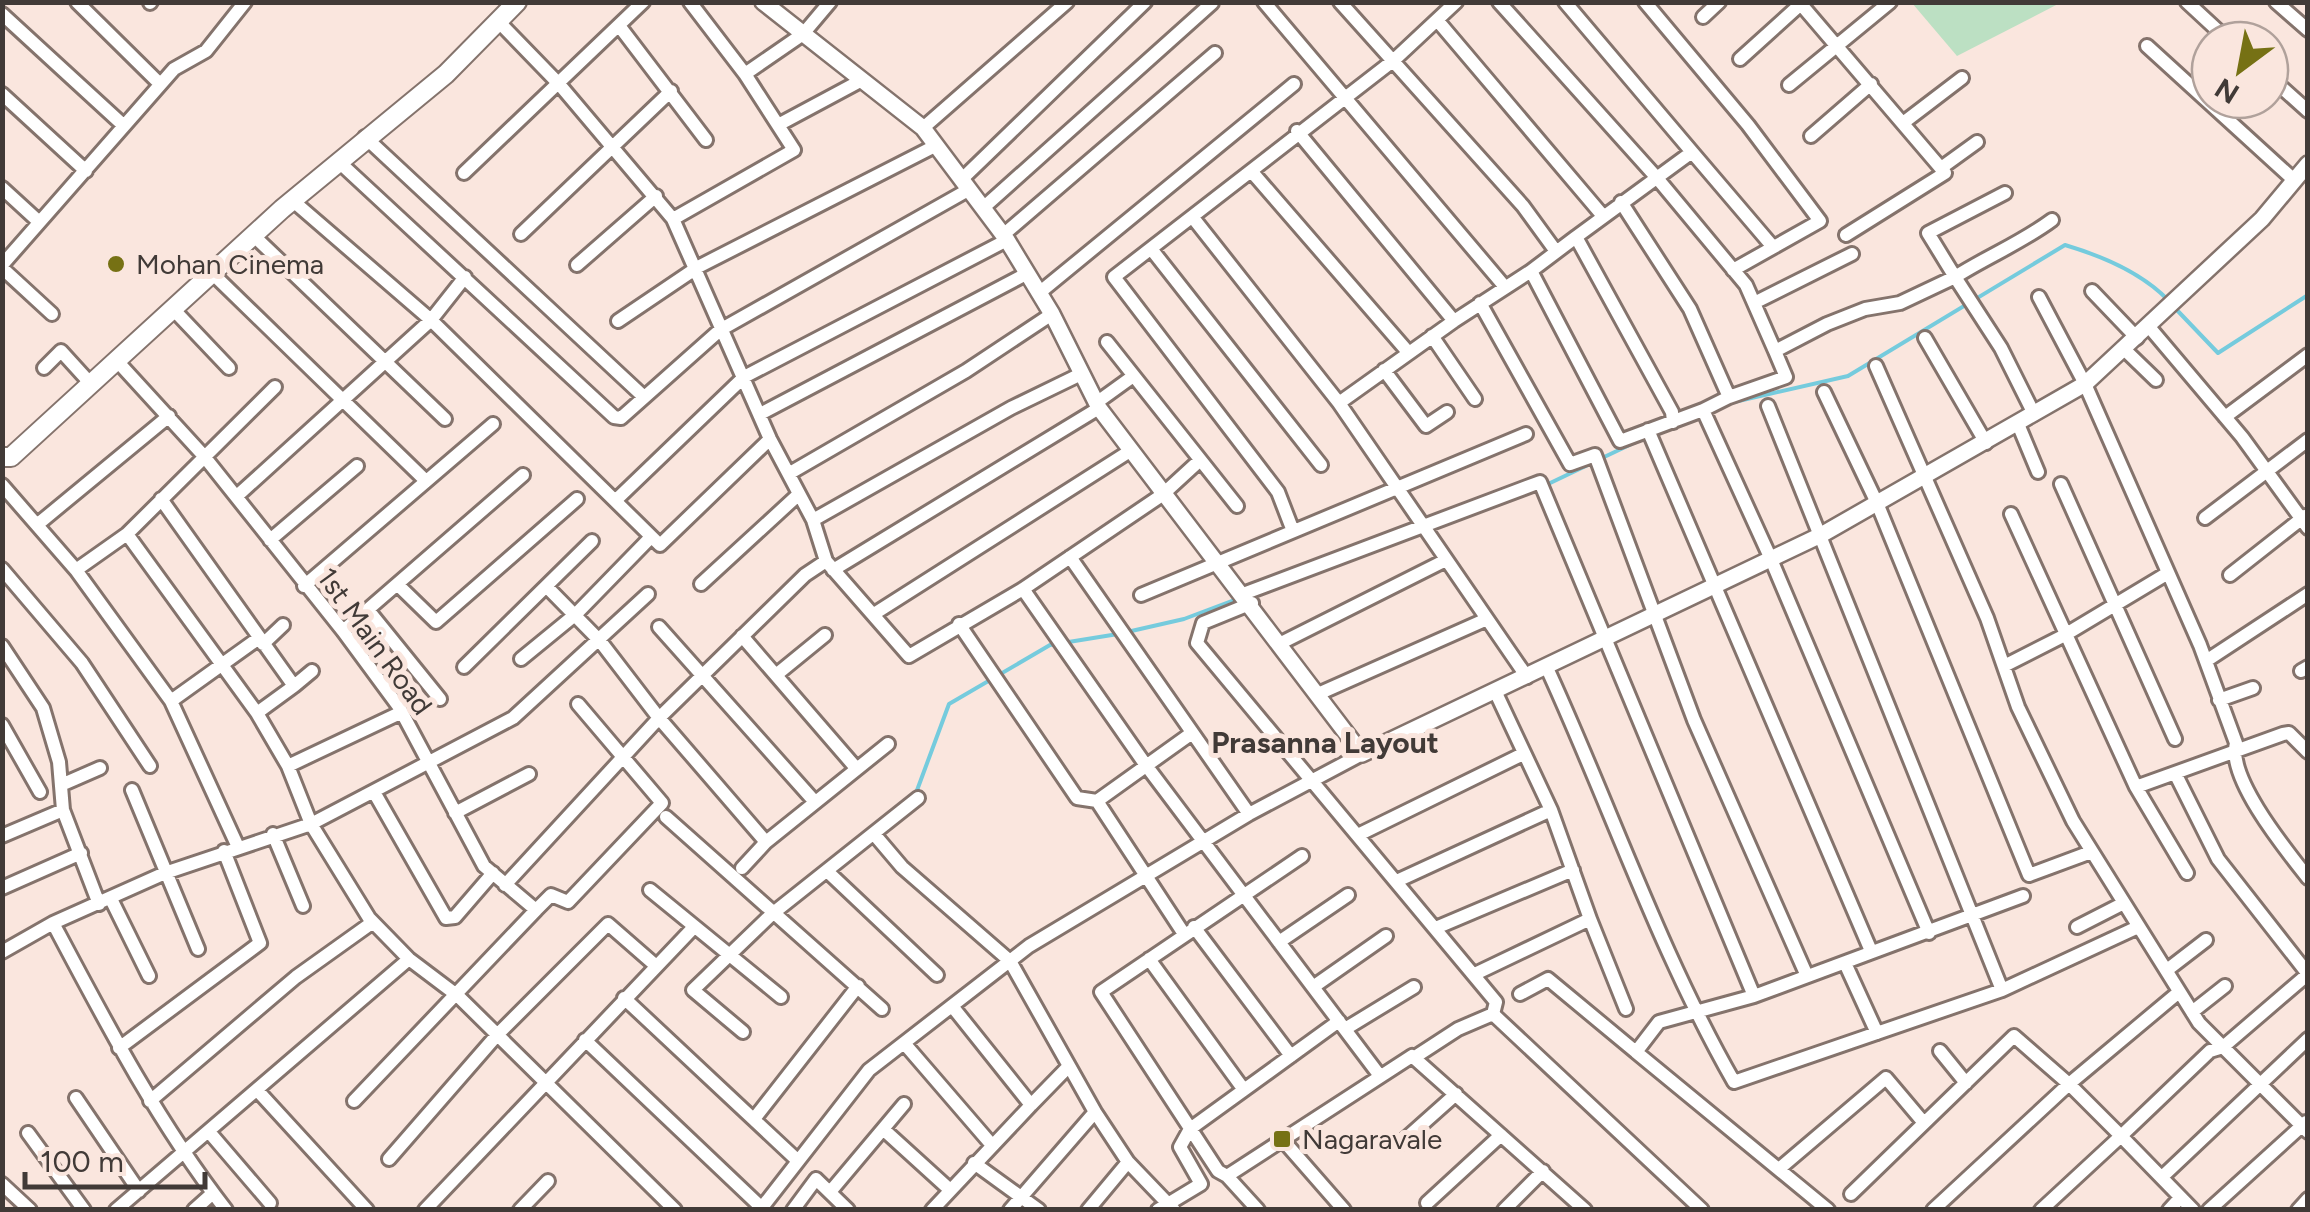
<svg xmlns="http://www.w3.org/2000/svg" width="2310" height="1212" font-family="Figtree,sans-serif">
<style>
.green{fill:#bce0c3}
.lines{fill:none;stroke-linecap:round;stroke-linejoin:round}
.stream{stroke:#75cbdd;stroke-width:4}
.minor-casing{stroke:#84736c;stroke-width:18}
.tertiary-casing{stroke:#84736c;stroke-width:20}
.secondary-casing{stroke:#84736c;stroke-width:22}
.minor{stroke:#fff;stroke-width:12}
.tertiary{stroke:#fff;stroke-width:15}
.secondary{stroke:#fff;stroke-width:18}
.poi-dot{fill:#767114;stroke:#fae6de;stroke-width:4}
.labels{text-anchor:middle;stroke-width:10;stroke-linejoin:round;paint-order:stroke}
.poi-label{font-size:28px;fill:#413a37;stroke:#fae6de;text-anchor:start}
.street-label{font-size:28px;fill:#413a37;stroke:#fae6de}
.neighbourhood-label{font-size:30px;font-weight:bold;fill:#413a37;stroke:#fae6de}
</style>
<rect width="100%" height="100%" fill="#fae6de"/>
<path class="green" d="M1912 3H2060L1957 56Z"/>
<g class="lines">
<path class="stream" d="M2174 307 2218 353 2308 295
M1734 402 1848 376 2065 245C2102 256 2141 272 2168 300
M1600 459 1642 439
M1546 485 1592 463
M1127 632 1184 619 1237 599
M916 793 949 704 1050 645 1118 634"/>
<g class="minor-casing">
<path id="minor" d="M77 2 160 84
M690 2 745 74
M1264 2 1505 287
M1340 2 1523 206 1555 250
M1499 2 1657 178 1746 285 1775 351 1827 324 1865 309 1900 303 1955 277 2001 348 2034 414
M1565 2 1692 152 1576 237
M1645 2 1748 125 1820 221 1733 270
M1799 2 1945 173 1846 235
M2187 2 2228 40
M2276 2 2308 30
M150 3 151 2
M2 14 123 125
M1703 17 1719 2
M1437 20 1603 216
M498 21 559 84 673 219 770 439 813 520 826 561 909 656 1023 589 1162 495 1199 461
M620 27 706 140
M2147 46 2294 180
M1740 59 1803 2
M2270 77 2308 111
M1789 85 1890 2
M2 94 86 171
M1903 123 1962 78
M778 125 862 80
M923 128 1067 2
M1297 131 1454 321 1531 271 1620 441 1703 410
M1811 136 1871 84
M365 137 644 397
M1692 152 1773 247
M338 161 614 417 621 418 720 330 968 190
M1941 168 1977 142
M1252 172 1408 352
M464 173 643 2
M961 180 1145 2
M2 188 37 220
M2005 193 1928 233 1955 277C1988 256 2021 243 2052 220
M292 200 431 320 660 545 770 439
M1621 202 1690 309 1729 397 1703 410 1770 557 1929 933
M983 208 1212 3
M673 219 794 150 745 74 803 34 830 2
M1194 219 1339 403 1527 677
M521 234 671 91
M253 235 445 419
M1003 235 1215 53
M1152 250 1321 465
M2 265 174 69 206 51 245 2
M577 265 656 196
M2 268 52 314
M1531 271 1576 237 1672 412 1673 422
M212 273 426 481
M2092 291 2137 338
M1039 293 1294 84
M2039 297 2085 384 2200 645 2236 743C2227 778 2286 850 2308 878
M1480 303 1570 464 1595 455 1694 720 1807 976
M1754 303 1852 254
M173 309 229 368
M618 321 698 267 935 146
M2150 328 2242 437 2308 528
M1432 336 1475 399
M1925 338 1986 443
M1107 342 1237 506
M2125 350 2156 380
M118 362 203 455 343 631 399 707 484 866 536 910 354 1101
M1876 366 1987 618 2018 707 2073 821 2199 1023 2308 1132
M44 368 61 351 91 384
M1384 370 1426 426 1447 412
M1824 392 1877 503 2029 875 2091 852
M1729 397 1786 377 1775 351
M1096 403 1132 377
M1339 403 1454 321
M762 413 1026 274
M2225 417 2308 355
M2018 424 2038 472
M1648 430 1871 951
M790 473 966 371 1052 314
M2061 484 2175 739
M2 485 76 570 171 701 238 847
M237 496 431 320 465 277
M161 499 294 686 257 713
M616 500 744 377 1007 240
M2011 514 2136 787 2187 873
M2205 518 2308 440
M813 520 1011 408 1081 374
M38 524 169 416
M1293 531 1278 492 1114 277 1394 60 1456 2
M127 534 257 713 288 766 311 824 369 918 409 959 458 996 675 1210
M270 540 357 466
M1070 557 1249 814
M2 569 82 663 150 766
M76 570 127 534 275 387
M833 570 1099 408
M2230 575 2305 516
M701 584 798 495
M398 585 436 622 577 499
M304 586 493 424
M547 587 600 641 659 718 766 842
M1023 589 1145 764 1380 1076
M1243 594 1540 482 1754 996
M1141 595 1526 434
M1252 603 1203 623 1197 643 1496 1002 1493 1014 1458 1029 1415 1057
M368 610 440 699
M874 614 1130 451
M959 624 1077 798 1097 801 1184 934
M659 627 815 802
M343 631 523 475
M742 636 856 768
M1281 643 1446 560
M263 644 283 625
M2 646 43 708 59 762 63 810 99 904
M521 659 576 614 651 537
M2206 661 2308 594
M2004 666 2063 636 2168 573
M464 667 592 541
M1547 668C1610 805 1659 951 1734 1082L2002 990 1768 406
M2301 671 2308 667
M776 675 825 635
M294 686 312 671
M1318 694 1487 619
M2219 700 2253 688
M171 701 259 638
M2 725 40 792
M288 766 402 712
M2175 773 2218 859 2308 974 2223 1047 2210 1051 2121 1136 2193 1210
M61 785 100 768
M2136 787 2283 734 2289 733 2308 752
M132 790 198 949
M374 792 446 918 455 917 493 873
M1097 801 1192 733
M455 813 529 774
M666 817 882 1009
M273 834 303 906
M874 834 902 867 1010 961 1095 1112 1010 1210
M1360 834 1523 754
M2 836 63 810
M742 868 766 842 888 744
M828 872 937 975
M1399 880 1551 810
M505 885 659 718 805 575 826 561
M2 888 81 853
M650 890 781 997
M111 899 149 976
M536 910 551 895 568 902 662 803 578 704
M1590 919 1626 1009
M53 923C106 1023 157 1121 226 1210
M1194 927 1291 1056
M1438 927 1573 870
M2077 927 2122 904
M1279 942 1348 895
M2 952 53 923 165 873 311 824 513 718 648 594
M1149 959 1244 1090
M1845 963 1877 1033
M2167 970 2206 940
M1477 973 1590 919 1551 810 1496 693
M1313 987 1386 936
M2002 990 2138 927
M1520 994 1548 979 1636 1052
M624 998 797 1160
M2192 1012 2225 986
M1493 1014 1702 1210
M1345 1029 1414 987
M743 1032 693 990 772 914 918 798
M585 1040 762 1208
M904 1043 991 1144
M119 1048 260 943 224 851
M1940 1051 1966 1083
M258 1091 367 1210
M76 1098 139 1191
M150 1101 296 977 373 922
M1031 1105 1069 1066
M1095 1112 1128 1162
M754 1119 858 986
M883 1129 949 1189
M28 1133 84 1210
M210 1133 270 1203
M1282 1139 1344 1210
M1401 1143 1456 1094
M389 1159 497 1035 608 924 655 965
M974 1163 1039 1210
M1779 1169 1886 1078 1924 1123
M1227 1176 1218 1171 1101 992 1302 856
M2162 1177 2308 1039
M2 1184 30 1210
M830 1192 904 1104
M1851 1194 2014 1036 2069 1084 2179 992
M1427 1203 1501 1135
M116 1210 409 959
M194 1210 213 1193
M425 1210 694 927
M520 1210 548 1181
M760 1210 869 1070 1029 946 1249 814 1362 754
M793 1210 816 1179 848 1210
M932 1210 1031 1105 952 1006
M1088 1210 1128 1162 1174 1210
M1158 1210 1201 1184 1180 1147 1190 1129 1339 1021
M1258 1210 1227 1176 1412 1056 1585 1210
M1504 1210 1543 1171
M1828 1210 1636 1052 1659 1022 1754 996 2023 896
M1933 1210 2069 1084 2121 1136 2041 1210
M2169 1210 2179 1199
M2209 1210 2306 1122
M2298 1210 2308 1199"/>
</g>
<g class="tertiary-casing">
<path id="tertiary" d="M763 2 923 128 1007 240 1052 314 1099 408 1362 754 1821 535 2085 384 2262 219 2308 164"/>
</g>
<g class="secondary-casing">
<path id="secondary" d="M2 457H11L282 209 446 74 517 2"/>
</g>
<use href="#minor" class="minor"/>
<use href="#tertiary" class="tertiary"/>
<use href="#secondary" class="secondary"/>
</g>
<g class="poi-dot">
<circle cx="116" cy="264" r="10"/>
<rect x="1272" y="1129" width="20" height="20" rx="5"/>
</g>
<g class="labels">
<g class="poi-label">
<text x="136" y="274">Mohan Cinema</text>
<text x="1302" y="1149">Nagaravale</text>
</g>
<g class="street-label">
<text transform="translate(375 641) rotate(54)" y="10">1st Main Road</text>
</g>
<g class="neighbourhood-label">
<text x="1325" y="753">Prasanna Layout</text>
</g>
</g>
<rect width="2310" height="1212" fill="none" stroke="#413a37" stroke-width="10"/>
<g transform="translate(2240 70) rotate(212)"><circle r="48" fill="#fae6de" stroke="#b0a19b" stroke-width="2.5"/>
<path d="M0-8L18 38L0 25L-18 38Z" fill="#767114"/>
<text y="-15" font-size="28" font-weight="bold" text-anchor="middle" fill="#413a37">N</text>
</g>
<path d="M25 1172v15h180v-15" fill="none" stroke="#413a37" stroke-width="5"/>
<text x="40" y="1172" font-size="30" fill="#413a37" stroke="#fae6de" stroke-width="8" paint-order="stroke">100 m</text>
</svg>
